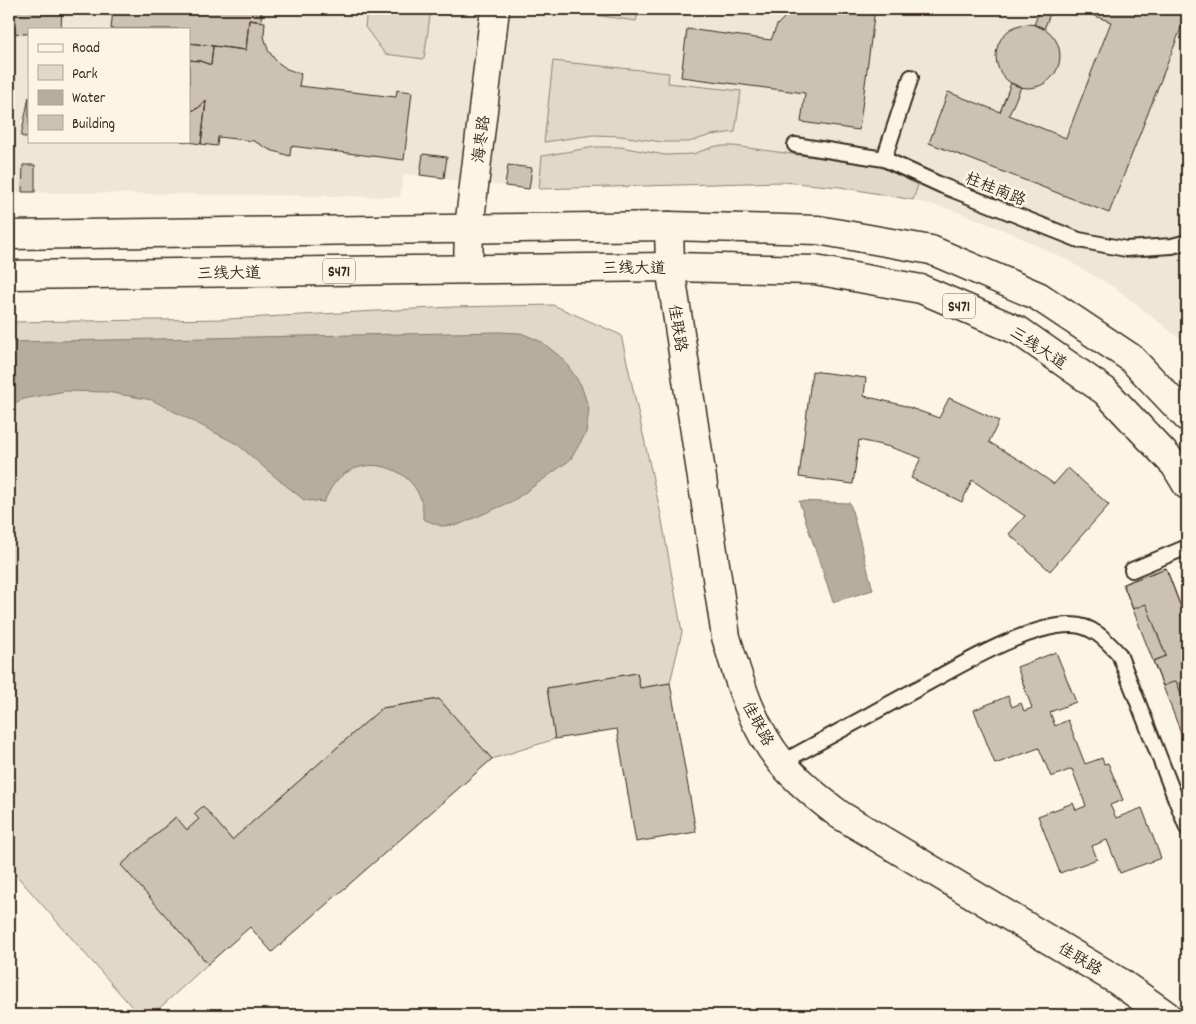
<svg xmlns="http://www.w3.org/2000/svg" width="1196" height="1024" font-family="Dekko,'LXGW WenKai TC',sans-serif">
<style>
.built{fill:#eee6d6;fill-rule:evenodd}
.green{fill:#e0d8c8;stroke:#8e8173}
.water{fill:#b7ad9e;stroke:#85796b}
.building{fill:#ccc2b3;stroke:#3b2a1e}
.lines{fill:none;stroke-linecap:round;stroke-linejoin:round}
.lane-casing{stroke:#3b2a1e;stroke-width:18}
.secondary-casing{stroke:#3b2a1e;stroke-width:31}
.primary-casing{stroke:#3b2a1e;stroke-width:31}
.lane{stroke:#fcf5e5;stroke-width:14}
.secondary{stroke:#fcf5e5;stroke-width:28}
.primary{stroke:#fcf5e5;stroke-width:28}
.labels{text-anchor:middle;stroke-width:5;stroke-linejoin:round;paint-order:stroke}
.shield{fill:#fcf5e5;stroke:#75675a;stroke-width:1}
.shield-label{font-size:15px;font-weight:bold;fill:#3b2a1e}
.street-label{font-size:16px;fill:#3b2a1e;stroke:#fcf5e5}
</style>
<rect width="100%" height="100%" fill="#fcf5e5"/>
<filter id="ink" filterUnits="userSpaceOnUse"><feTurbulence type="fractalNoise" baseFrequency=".02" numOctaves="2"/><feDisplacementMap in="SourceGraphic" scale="10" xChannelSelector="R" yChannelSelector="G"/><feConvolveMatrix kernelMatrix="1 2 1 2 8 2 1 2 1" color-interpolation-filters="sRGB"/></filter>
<g filter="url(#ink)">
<path class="built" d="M9 9H1187V348L1179 338 1117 289 1065 259 1011 233 953 210 896 196 840 187 783 182 529 189 404 174 400 197 9 192ZM29 29H189V141H29Z"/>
<path class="green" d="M367 9H431L424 59 385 54 365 27Z
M560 9H639L636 21 559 10Z
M553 61 669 73 668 83 741 91 735 132 711 135 689 142H662L621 136 593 135 544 142Z
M716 146H734L879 166 918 185 913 200 840 187 783 182 539 189 542 156 595 147H620L665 155 693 154Z
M553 305 621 335 661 515 682 632 670 683 640 688 637 673 547 688 555 739 492 759 439 699 382 708 232 840 203 807 194 814 199 819 187 830 175 817 122 865 208 964 152 1015H139L9 867V322L227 319 452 307Z"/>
<path class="water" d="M499 332 521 333 542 342 563 359 581 385 589 409 586 433 570 460 513 501 458 525 441 526 423 519C423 514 423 509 422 504 414 469 372 455 344 474 334 481 329 491 324 502L304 500 274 476 237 444 152 400 107 392 65 391 24 399 9 405V342Z
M799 501 850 503 873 590 833 602Z"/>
<path class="building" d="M9 9H62L61 29H29V34L9 33Z
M113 9H262L261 22 249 20 246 50 189 43V29H111Z
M797 9H875L859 130 801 122 805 93 681 77 687 29 771 40 777 25 788 14Z
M1040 9H1052L1044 29 1034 25Z
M1076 9H1187V13L1109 213 929 143 948 92 1000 112 1011 83 1021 87 1009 115 1066 138 1111 22Z
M249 20 265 22 264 36 268 50 276 61 287 69 301 74 299 86 396 97 397 90 412 92 404 160 291 146 290 156 270 150 254 141 218 137 217 146 201 144 206 101 198 108 189 112V60L200 61 211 65 213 46 246 50Z
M996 56a32 32 0 1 1 64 0a32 32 0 1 1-64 0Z
M189 43 213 46 211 65 200 61 189 60Z
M29 97V138L21 136Z
M206 101 201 144 181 141H189V112L198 108Z
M423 154 447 157 444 178 420 175Z
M23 165H35V192H22Z
M508 165 532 168 529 189 505 186Z
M812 371 866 378 864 396 902 405 939 418 949 398 999 421 989 442 1021 461 1054 484 1068 468 1109 505 1050 571 1009 534 1025 516 972 480 962 502 911 478 921 458 890 447 859 440 853 484 799 477Z
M1166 568 1187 623V748L1123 584Z
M1166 568 1187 623V705H1186L1176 681 1163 686 1153 661 1166 656 1146 604 1133 609 1123 584Z
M1056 652 1076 702 1050 712 1055 726 1068 720 1085 764 1102 758 1104 764 1108 763 1123 800 1110 805 1116 818 1142 808 1161 858 1120 873 1107 840 1092 846 1097 859 1060 873 1038 816 1073 803 1076 810 1086 806 1072 769 1051 777 1039 748 995 764 974 710 1008 696 1012 707 1021 703 1024 711 1032 708 1017 667Z
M637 673 640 688 670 683 696 832 636 842 617 729 555 739 547 688Z
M439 699 492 759 272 952 250 927 208 964 121 865 176 817 187 830 199 819 194 814 203 806 232 840 382 708Z"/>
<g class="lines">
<g class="lane-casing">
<path id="lane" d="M795 145 884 159 943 186 1079 240 1126 249 1172 246 1187 242
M884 159 911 77
M1132 570 1187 547
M781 763C826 738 871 714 915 690 954 669 1027 624 1072 625 1092 625 1106 640 1119 654L1187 828"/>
</g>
<g class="secondary-casing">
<path id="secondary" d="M669 226 670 267 726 637C739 681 752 727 782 763 799 783 819 799 840 815L1118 981 1166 1015
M468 269 469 228 495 9"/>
</g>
<g class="primary-casing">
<path id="primary" d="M9 235 669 226 818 230 931 250 1038 296 1131 358 1187 417
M9 275 670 267 815 270 921 289 1019 331 1105 391 1175 465 1187 485"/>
</g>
<use href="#lane" class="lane"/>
<use href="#secondary" class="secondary"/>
<use href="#primary" class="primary"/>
</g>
</g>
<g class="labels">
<g class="shield">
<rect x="323" y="258.5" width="32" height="25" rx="4"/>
<rect x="943" y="293.5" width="32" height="25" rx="4"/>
</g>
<g class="shield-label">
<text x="339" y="276">S471</text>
<text x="959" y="311">S471</text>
</g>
<g class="street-label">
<text transform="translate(480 139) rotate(-83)" y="6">海枣路</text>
<text transform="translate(996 188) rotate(22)" y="6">柱桂南路</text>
<text x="634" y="273">三线大道</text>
<text transform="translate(229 272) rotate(-1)" y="6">三线大道</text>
<text transform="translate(679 328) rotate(81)" y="6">佳联路</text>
<text transform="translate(1039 347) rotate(33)" y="6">三线大道</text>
<text transform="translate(759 723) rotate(62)" y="6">佳联路</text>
<text transform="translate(1081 958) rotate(31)" y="6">佳联路</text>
</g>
</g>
<rect width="1196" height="1024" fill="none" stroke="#fcf5e5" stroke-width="30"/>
<rect x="15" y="15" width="1166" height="994" fill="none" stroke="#3b2a1e" stroke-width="2" filter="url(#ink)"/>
<rect x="28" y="28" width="162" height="115" fill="#fcf5e5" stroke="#afa495"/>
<rect x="38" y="44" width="25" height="8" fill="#fcf5e5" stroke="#afa495"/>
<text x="72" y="52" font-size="15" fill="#3b2a1e">Road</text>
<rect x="38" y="65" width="25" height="15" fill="#e0d8c8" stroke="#afa495"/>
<text x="72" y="78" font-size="15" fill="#3b2a1e">Park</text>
<rect x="38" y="90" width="25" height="15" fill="#b7ad9e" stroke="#afa495"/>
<text x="72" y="102" font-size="15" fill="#3b2a1e">Water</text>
<rect x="38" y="115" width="25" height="15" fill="#ccc2b3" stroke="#afa495"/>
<text x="72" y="128" font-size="15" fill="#3b2a1e">Building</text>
</svg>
